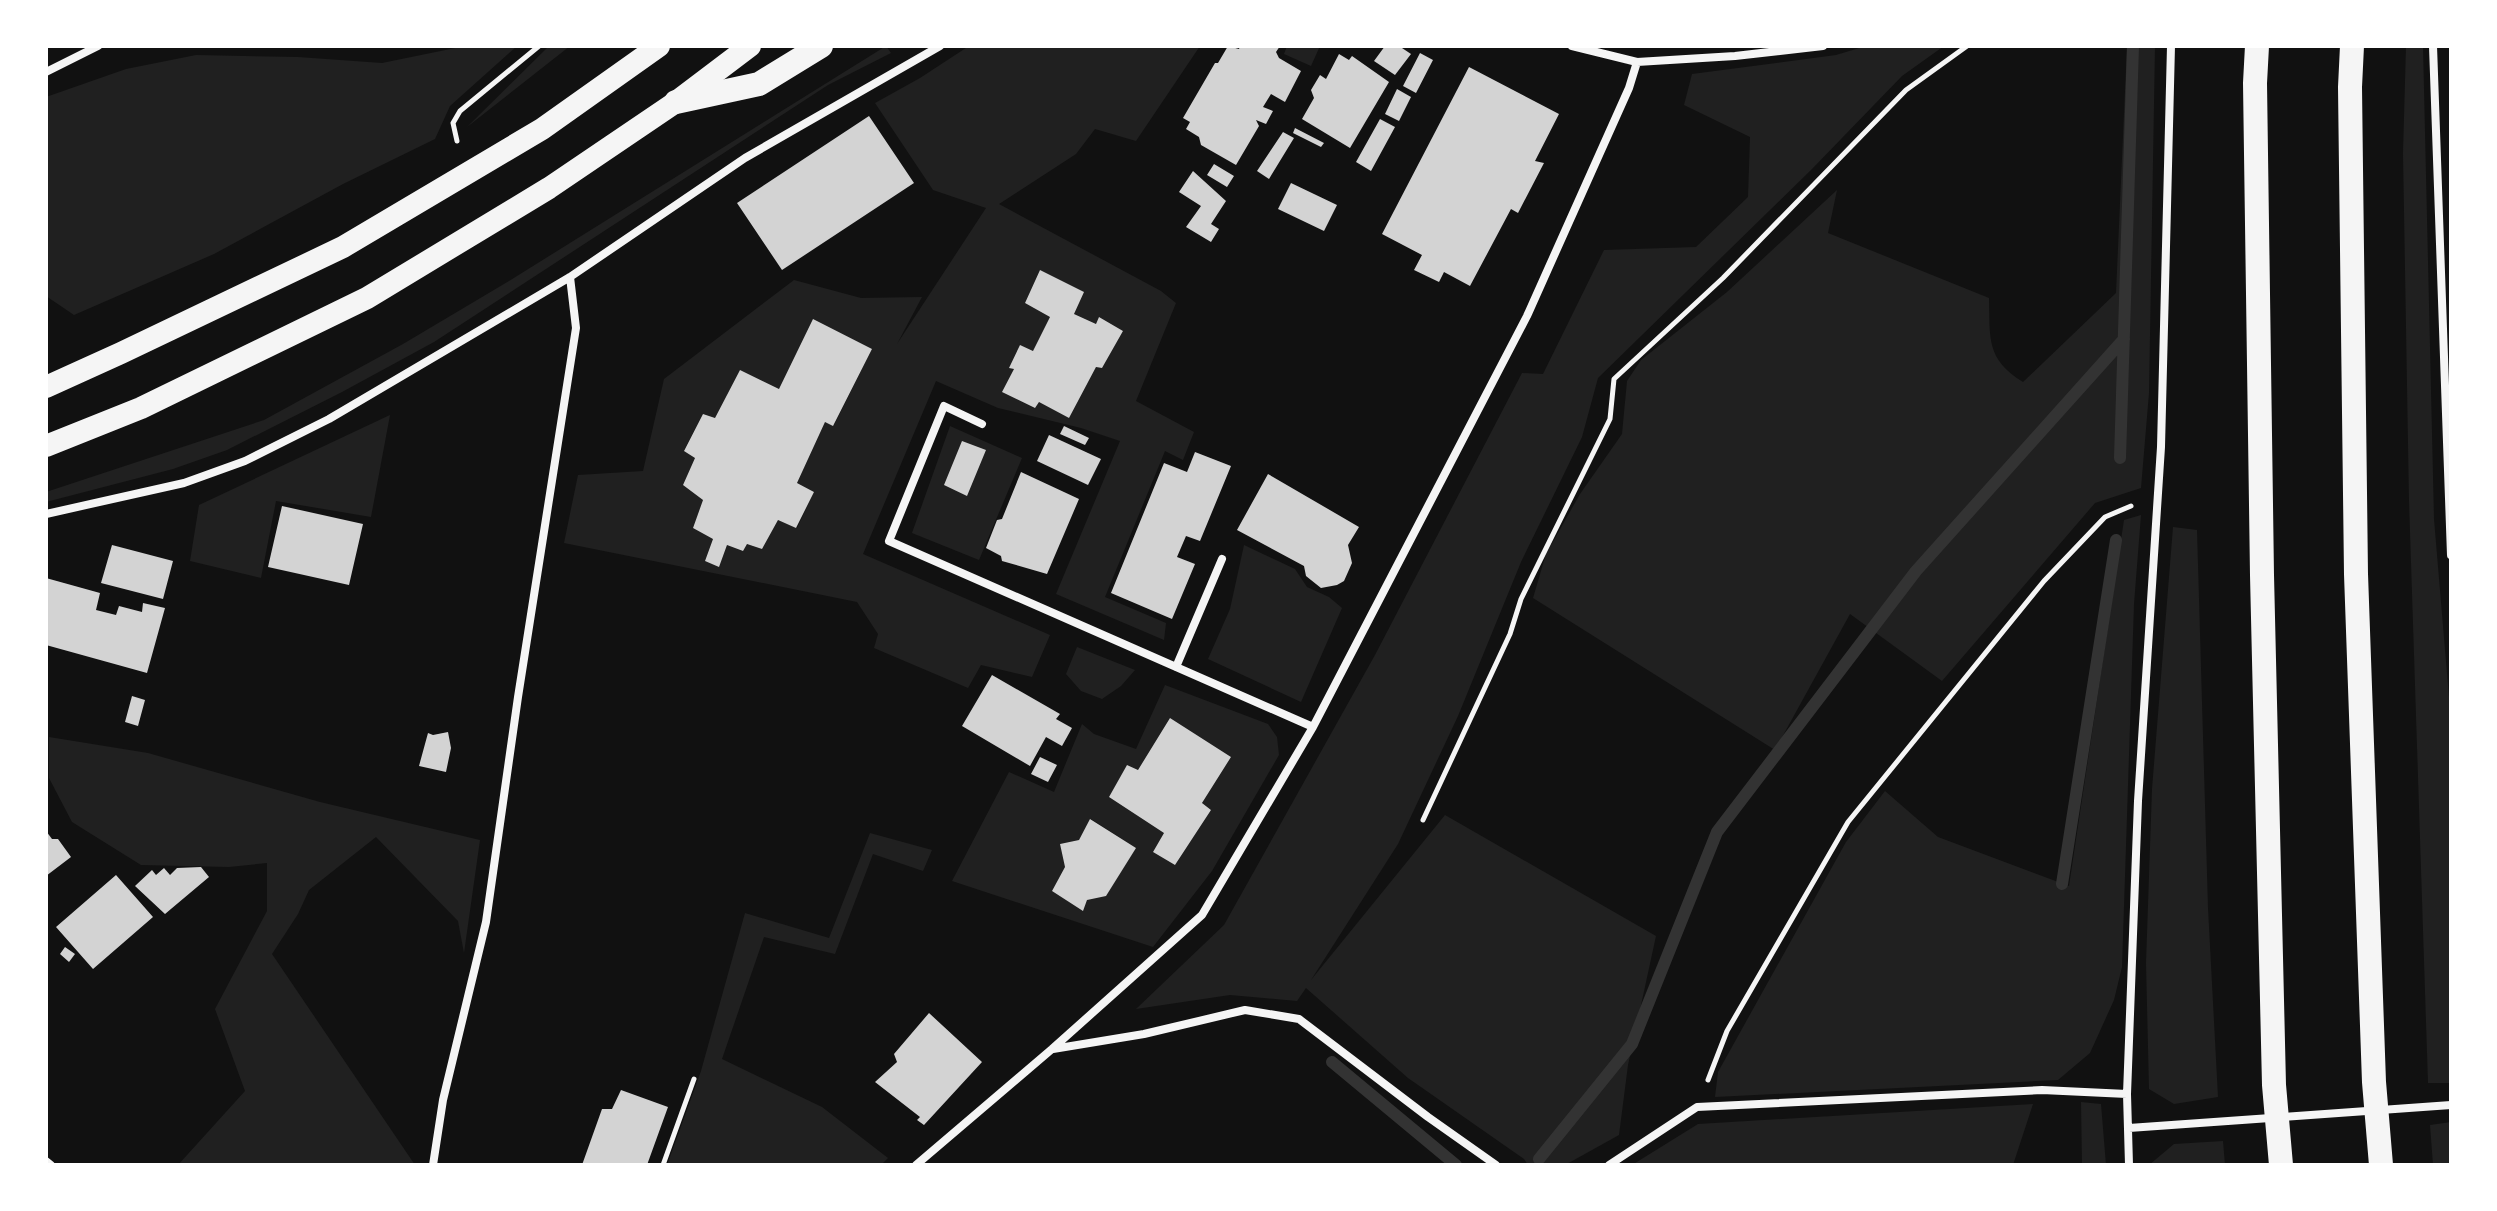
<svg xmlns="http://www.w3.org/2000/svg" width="2497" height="1211" font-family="'Roboto Serif',serif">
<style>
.green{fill:#202020;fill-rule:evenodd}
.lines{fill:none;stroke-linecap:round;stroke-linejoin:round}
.stream{stroke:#333;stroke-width:12}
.building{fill:#d3d3d3}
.path{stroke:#f5f5f5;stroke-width:5}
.minor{stroke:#f5f5f5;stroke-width:8}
.trunk{stroke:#f5f5f5;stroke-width:22}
.motorway{stroke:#f5f5f5;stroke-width:24}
</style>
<rect width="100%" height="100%" fill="#111"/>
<path class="green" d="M465 46H517L450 106 435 139 343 184 214 254 74 315 46 296V97L126 69 196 55 298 57 382 63Z
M549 46H570L467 127Z
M886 46 891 53 828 85 434 342 342 392 227 450 173 469 46 502V492L264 420 403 344 509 281Z
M969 46H1200L1136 141 1095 129 1076 154 999 204 1161 291 1176 303 1136 401 1194 432 1183 460 1165 451 1105 597 1166 623 1164 640 1056 594 1120 441 1081 428 998 408 936 381 863 554 1050 635 1032 677 981 665 968 688 874 648 878 634 857 602 564 543 578 475 643 471 664 379 794 280 861 298 922 297 897 344 986 208 933 190 875 103 920 78ZM1040 270 1083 292 1074 314 1096 324 1099 317 1123 331 1102 368 1096 367 1069 418 1039 402 1034 408 1003 392 1014 369 1010 368 1021 346 1033 351 1050 317 1025 303ZM872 349 834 425 825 422 797 483 814 492 797 528 778 520 762 549 747 544 742 551 727 545 719 566 705 561 713 539 693 528 703 500 683 485 695 458 684 450 703 414 715 418 740 370 779 389Z
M1287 46H1320L1311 66 1284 54Z
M1866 46H1944L1902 76 1812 169 1598 378 1582 437 1521 562 1458 716 1398 844 1311 980 1445 815 1656 936 1628 1065 1619 1135 1565 1165H1528L1524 1159 1408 1078 1306 988 1297 1001 1230 995 1136 1009 1224 925 1375 655 1522 373 1543 374 1604 250 1696 247 1748 197 1750 137 1684 105 1692 74 1836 55Z
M2127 46H2155L2149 393 2141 488 2095 503 1942 681 1850 614 1775 750 1533 598 1546 554 1580 494 1622 434 1627 381 1641 360 1727 292 1837 190 1828 233 1989 298C1990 339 1986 359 2023 382L2116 293Z
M2406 46H2423L2434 519 2451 721V1083H2428L2409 501 2403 153Z
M390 415 371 517 276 501 261 578 190 561 199 505Z
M950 426 1022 458 979 560 912 533Z
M2141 515 2134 604 2122 967 2114 1000 2090 1053 2058 1080 1715 1097 1718 1072 1846 842 1885 791 1938 837 2069 886 2124 520Z
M2173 527 2197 530 2208 908 2218 1097 2174 1104 2149 1089 2146 963 2152 789Z
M1244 545 1295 569 1307 587 1329 597 1342 608 1301 702 1208 659 1230 609Z
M1077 647 1135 670 1121 686 1102 699 1081 691 1066 674Z
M1165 685 1268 724 1277 737 1279 755 1212 871 1153 947 952 881 1009 772 1054 792 1082 724 1094 734 1136 749ZM1170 718 1231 757 1202 803 1211 810 1175 865 1153 852 1164 833 1109 797 1127 765 1138 770ZM1091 819 1136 848 1087 900 1082 910 1052 891 1065 867 1060 844 1079 840Z
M49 737 148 753 320 802 480 840 464 953 458 921 376 837 309 890 298 914 272 954 415 1165H178L245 1091 215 1009 267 911V863L229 867 141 865 72 822 49 778Z
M870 833 932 850 923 871 873 854 835 954 764 937 722 1059 822 1107 888 1158 881 1165H667L701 1071 745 913 829 938Z
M2081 1102 2101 1104 2106 1165H2082Z
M2033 1104 2013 1165H1632L1698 1124Z
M2451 1122V1165H2433L2430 1125Z
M2223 1141 2225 1165H2149L2174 1144Z"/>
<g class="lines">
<path class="stream" d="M2120 458 2133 46
M2062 884 2116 540
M1332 1062 1456 1165
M1539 1159 1632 1044 1717 832 1916 571 2124 339"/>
</g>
<path class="building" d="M1228 46 1239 49 1240 46H1280L1276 52 1279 58 1301 71 1285 102 1271 94 1263 107 1273 111 1266 124 1256 120 1259 126 1236 165 1201 145 1199 137 1186 129 1190 122 1183 118 1215 63H1218Z
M1385 46H1399L1411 54 1395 75 1374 61Z
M1420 53 1433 60 1416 93 1403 86Z
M1339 54 1349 60 1352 56 1389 82 1350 148 1302 119 1314 98 1311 90 1320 75 1326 79Z
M1469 67 1559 114 1535 161 1544 163 1518 213 1511 209 1470 286 1444 272 1439 282 1414 270 1422 255 1382 234Z
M1397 89 1411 97 1399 121 1385 114Z
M869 116 914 183 782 270 737 203Z
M1380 119 1395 127 1371 171 1356 162Z
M1295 128 1324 143 1321 147 1293 133Z
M1283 132 1294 138 1269 179 1257 171Z
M1214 164 1234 176 1227 187 1207 175Z
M1193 171 1226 201 1211 224 1219 229 1211 242 1186 227 1201 206 1179 192Z
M1291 183 1337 205 1324 231 1278 209Z
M1040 270 1084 292 1074 314 1096 324 1099 317 1123 331 1102 368 1096 367 1069 418 1039 402 1035 408 1002 392 1014 369 1009 368 1020 345 1033 351 1050 317 1025 303Z
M813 319 872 349 833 426 825 422 797 483 814 492 796 528 778 520 762 549 747 544 743 551 727 545 719 567 705 561 713 539 693 528 703 500 683 485 695 458 684 451 703 414 715 418 740 370 779 389Z
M1064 426 1089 438 1085 445 1060 434Z
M1049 435 1101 459 1088 485 1037 461Z
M962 441 986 450 967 496 944 485Z
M1195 452 1231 466 1200 541 1186 536 1177 557 1195 564 1172 619 1111 593 1164 463 1187 472Z
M1021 472 1079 499 1047 574 1002 561 1001 556 986 548 997 520 1002 519Z
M1268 474 1359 527 1348 545 1352 563 1344 581 1337 585 1321 588 1306 576 1304 566 1237 530Z
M282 506 363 524 349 585 268 567Z
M112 545 173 561 163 599 101 583Z
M46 578 100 593 96 610 116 615 119 606 142 612 143 603 165 608 147 673 46 645Z
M992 675 1060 714 1056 719 1072 728 1062 746 1046 737 1030 766 962 726Z
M132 696 145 700 138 726 125 722Z
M1170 718 1231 757 1202 803 1211 810 1175 865 1153 852 1164 833 1109 797 1127 765 1138 770Z
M448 732 451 748 446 772 419 766 428 733 433 735Z
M1040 757 1057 765 1048 782 1031 774Z
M1090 819 1136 848 1106 896 1087 900 1083 911 1052 891 1065 867 1060 844 1079 840Z
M46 831 52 839H58L71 857 46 876Z
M201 867 209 877 165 914 135 886 152 870 156 875 164 868 170 875 177 868Z
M116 875 153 917 93 969 56 927Z
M65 947 75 954 69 962 60 954Z
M929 1013 982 1062 924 1125 917 1120 920 1117 875 1082 897 1062 894 1054Z
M621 1090 668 1107 647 1165H582L602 1109H612Z"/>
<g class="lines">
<path class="path" d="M457 141 453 123 460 111 539 46
M1423 820 1510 634 1521 599 1610 419 1614 379 1723 278 1906 90 1967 46
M1708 1080 1727 1031 1848 822 2044 581 2105 517 2131 506
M663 1165 694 1079"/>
<path class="minor" d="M1572 46 1637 62 1735 56 1823 46
M2433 46 2451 555
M46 72 98 46
M982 424 944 406 889 541 1313 727
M46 514 184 483 245 461 329 419 570 277 745 158 940 46
M1176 667 1222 559
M1053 1049 1144 1034 1245 1010 1299 1019 1428 1117 1496 1165
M2129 1128 2451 1105
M46 1161 51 1165
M433 1165 443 1100 486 922 518 697 576 328 570 277
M916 1165 1052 1049 1202 915 1313 727 1527 316 1629 88 1637 62
M1609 1165 1697 1107 2042 1090 2127 1094
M2129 1165 2127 1094 2138 801 2161 447 2171 46"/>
<path class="trunk" d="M46 387 121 353 343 247 542 129 659 46
M46 446 141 408 367 298 549 188 676 102 750 46"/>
<path class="motorway" d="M2257 46 2255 83 2262 575 2274 1085 2281 1165
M2352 46 2350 87 2356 574 2374 1082 2381 1165
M676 102 759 84 821 46"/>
</g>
<rect width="2497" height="1211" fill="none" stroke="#ffffff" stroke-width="96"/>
</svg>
